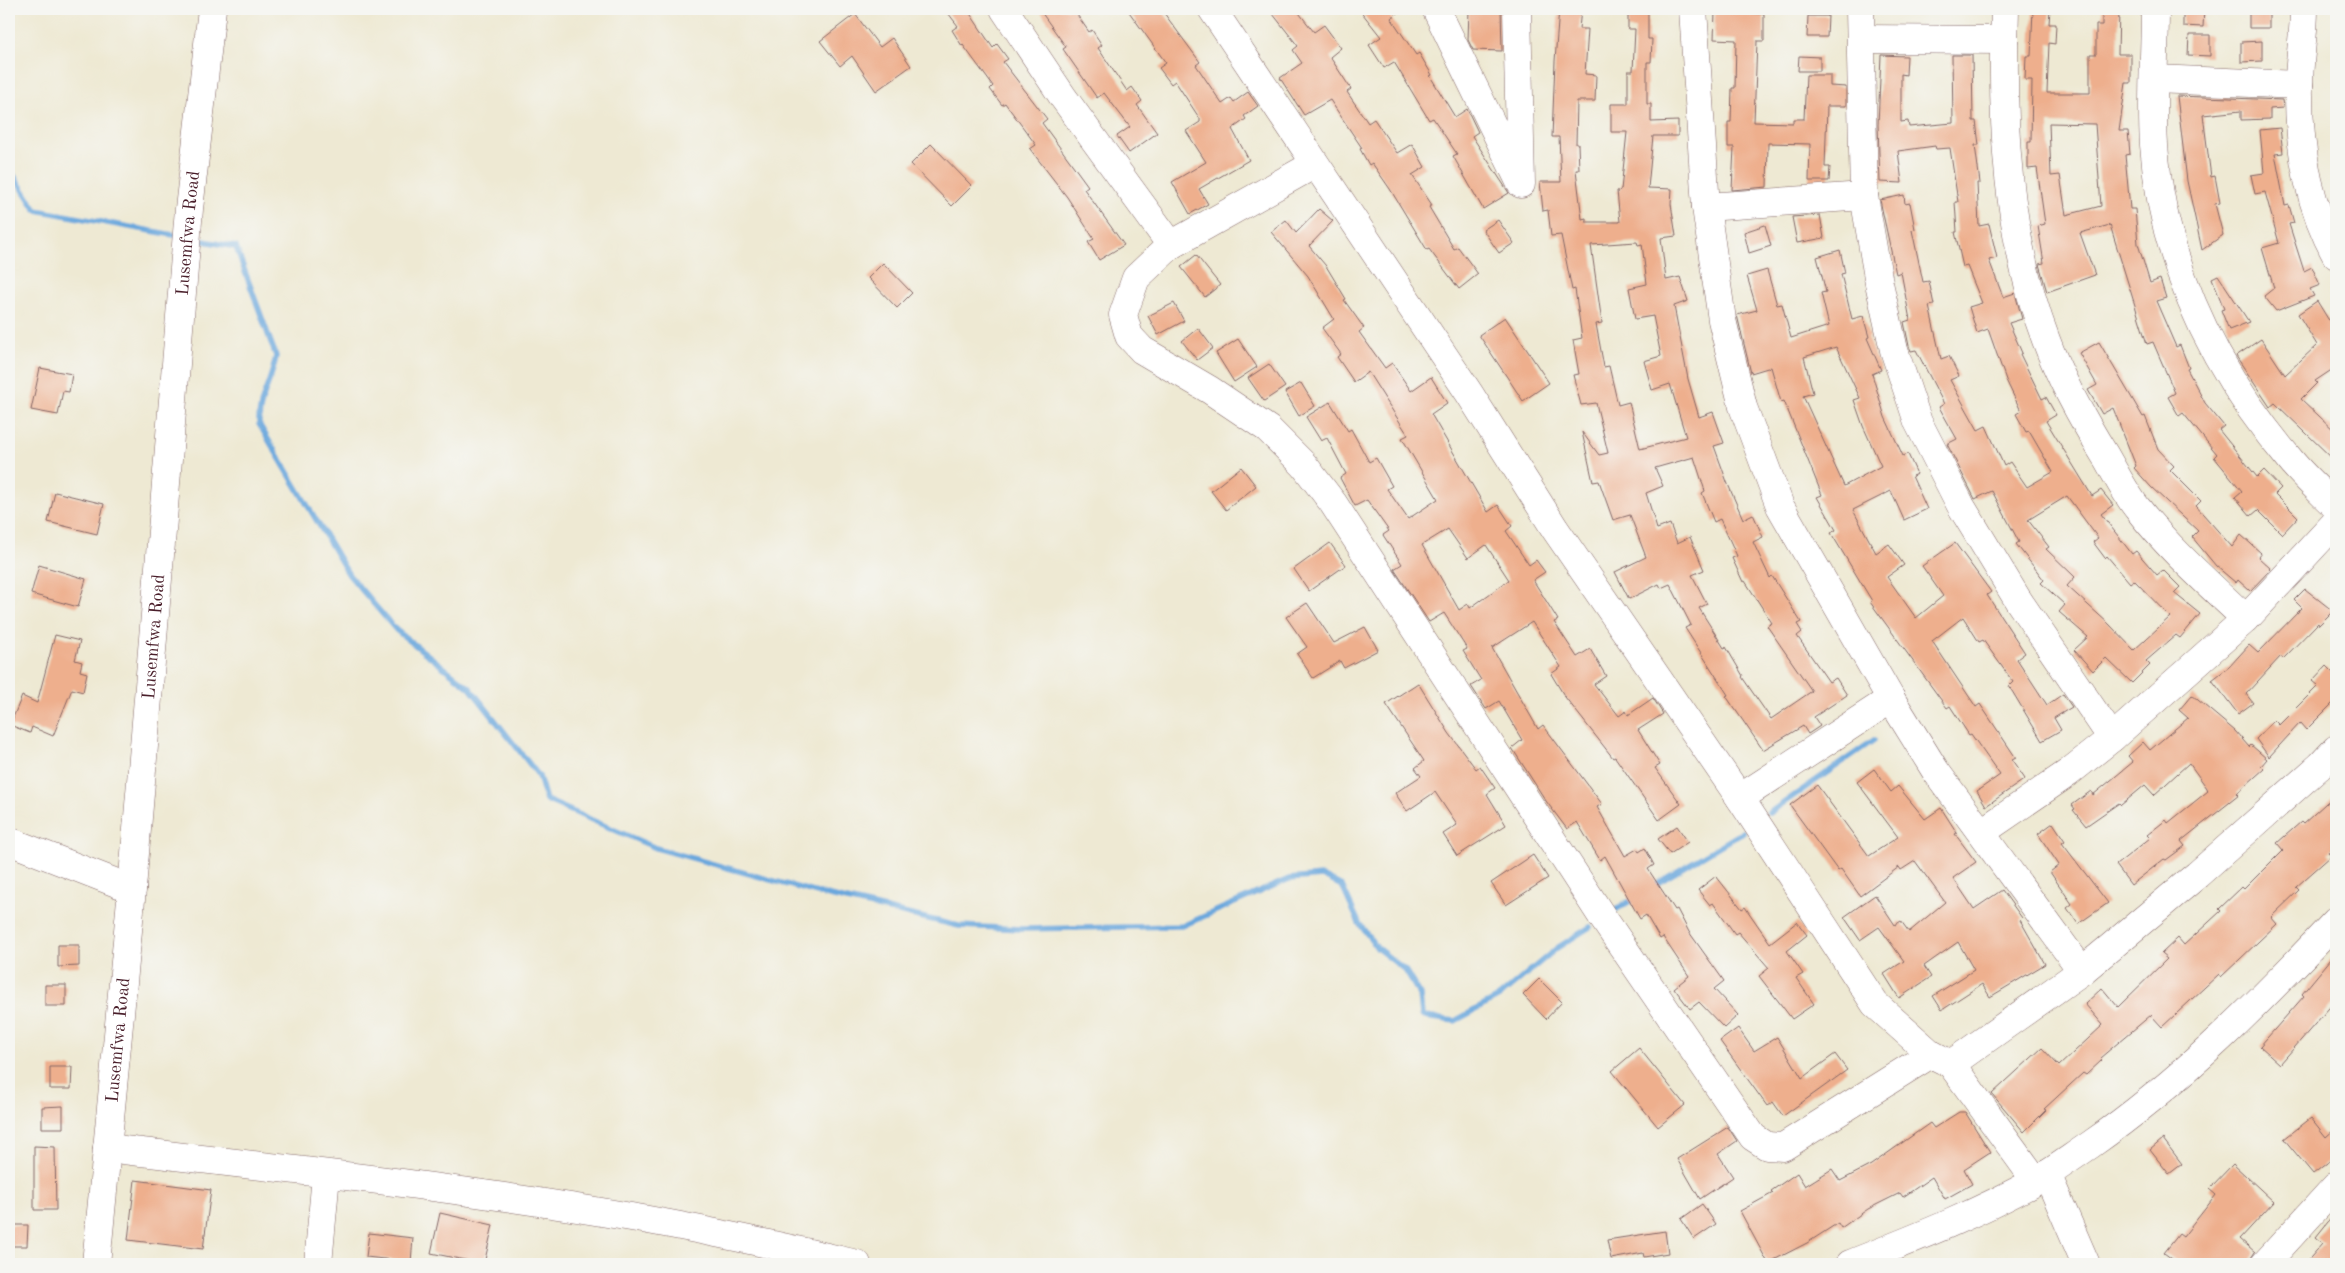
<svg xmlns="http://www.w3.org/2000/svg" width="2345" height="1273" font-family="'Old Standard TT',serif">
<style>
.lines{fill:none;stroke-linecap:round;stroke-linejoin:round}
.stream{stroke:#6ca8dd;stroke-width:5.5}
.building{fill:#eeaf8d;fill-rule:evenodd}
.minor-casing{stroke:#836666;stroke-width:29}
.minor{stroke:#fff;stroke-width:28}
.labels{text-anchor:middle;stroke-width:4;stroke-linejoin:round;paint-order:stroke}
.street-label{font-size:18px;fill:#4a1f2b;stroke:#f6f6f2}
</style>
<rect width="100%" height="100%" fill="#f6f6f2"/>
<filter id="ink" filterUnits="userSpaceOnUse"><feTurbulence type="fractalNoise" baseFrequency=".02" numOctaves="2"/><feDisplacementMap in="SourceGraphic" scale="10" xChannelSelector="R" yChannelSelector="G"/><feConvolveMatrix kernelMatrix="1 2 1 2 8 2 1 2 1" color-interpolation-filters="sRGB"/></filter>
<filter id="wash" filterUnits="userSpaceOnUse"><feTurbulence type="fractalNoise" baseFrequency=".0096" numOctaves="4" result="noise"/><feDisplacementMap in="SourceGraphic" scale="20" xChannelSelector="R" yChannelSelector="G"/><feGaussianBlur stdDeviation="1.12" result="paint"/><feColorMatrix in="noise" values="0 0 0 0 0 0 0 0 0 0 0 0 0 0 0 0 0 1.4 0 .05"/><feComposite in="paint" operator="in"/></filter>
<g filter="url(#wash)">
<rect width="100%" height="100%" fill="#eee9d3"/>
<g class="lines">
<path class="stream" d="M9 168 36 210 179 236
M193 239 236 247 276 356C272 382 258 399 259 424L349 575 396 630 470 688 539 776 546 800 656 848 821 894 959 926 1022 929 1182 926 1289 879 1322 876 1342 886 1359 923 1377 948 1405 970 1420 995 1422 1015 1431 1018 1455 1021 1499 997 1557 948 1590 927
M1769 813 1874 740
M1651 887 1743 832
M1617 909 1635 898"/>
</g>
<g id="blocks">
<path class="building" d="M945 9H967L993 48 997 44 1008 59 1003 62 1047 119 1042 123 1088 186 1084 189 1124 245 1099 260 1088 242 1094 239 1067 197 1030 149 1036 145 1005 103 1002 105 990 89 993 86 963 45 962 46 952 30 958 26Z
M1039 9H1073L1089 32 1092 30 1102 45 1098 48 1127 91 1132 87 1142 101 1137 105 1157 133 1129 153 1117 136 1130 127 1104 93 1097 98 1063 49 1066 47Z
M1127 9H1161L1200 62 1196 65 1222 104 1231 98 1234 102 1248 92 1258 106 1244 116 1246 119 1232 129 1249 160 1199 189 1208 204 1190 214 1172 182 1206 162 1186 131 1200 122V119L1175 81 1171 84 1159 68 1166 63Z
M1269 9H1296L1314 32 1324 25 1341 48 1330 57 1351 89 1347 92 1368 123 1374 119 1397 153 1412 144 1425 167 1412 175 1432 205 1429 207 1454 249 1458 247 1478 274 1459 289 1429 249 1427 250 1390 189 1372 163 1369 165 1360 149 1362 148 1330 100 1304 115 1280 78 1302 63 1293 50 1298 46Z
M1359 9H1402L1391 18 1416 55 1419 53 1432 75 1430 76 1455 117 1467 109 1478 132 1472 136 1509 193 1483 209 1453 156 1457 154 1433 118 1429 120 1394 62 1384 68 1369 45 1381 37Z
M1469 9H1501L1502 51 1473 50 1468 40Z
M1559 9H1581L1579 29H1588L1585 74 1596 75 1595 101H1577L1576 144H1578L1579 170H1576L1582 219 1586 218V222H1620L1617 191 1621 190 1627 132H1611V104H1628V71H1633L1635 29H1628V9H1648V39H1652L1651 62H1647V104H1651V122L1678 121V136H1653L1648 188 1672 189 1671 204 1676 236 1661 238 1666 280 1680 277 1688 301 1674 306 1688 379 1699 417 1713 412 1724 443 1714 446 1727 482 1743 519 1753 514 1763 537 1753 542 1770 578 1772 576 1801 622 1797 624 1802 632 1797 636 1829 682 1836 678 1847 695 1814 717 1820 726 1808 734 1803 726 1763 750 1726 696 1728 695 1685 628 1691 625 1670 584 1661 588 1659 584 1629 599 1615 572 1646 557 1630 515 1613 520 1599 481 1593 482 1582 432 1599 455 1608 453 1596 403 1581 405 1573 375 1579 374 1573 340 1582 338 1575 289 1572 290 1561 235 1551 236 1548 210 1543 211 1540 182H1561L1559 137H1552L1555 61ZM1637 242 1638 245 1642 244 1647 284 1629 288 1635 319 1653 316 1661 356 1644 361 1652 390 1670 384 1686 437 1640 449 1629 402 1618 405 1609 366 1604 367 1596 324 1602 323 1591 245ZM1694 457 1705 491 1702 493 1714 522 1720 519 1737 556 1732 558 1743 582 1745 581 1772 623 1767 626 1812 691 1771 719 1742 677 1743 676 1726 647 1724 648 1699 608 1707 604 1692 575 1704 570 1690 537 1677 543 1670 524 1657 529 1646 493 1663 486 1655 468Z
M2033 9H2050L2049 24H2056L2055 44 2049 43 2047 93H2090V54H2096V25H2102V9H2119L2118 54H2131V83H2126L2119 131H2128L2130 154 2125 155 2130 209H2135L2138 244 2150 283 2160 279 2166 298 2156 301 2176 347 2180 345 2189 368 2187 369 2205 403 2224 426 2219 430 2257 477 2264 470 2281 488 2275 494 2298 517 2282 534 2258 510 2251 516 2235 497 2242 491 2214 457 2217 454 2183 413 2179 416 2168 397 2175 393 2153 342 2147 344 2110 225 2080 233 2095 275 2047 292 2039 264 2044 263 2038 226 2045 224 2037 168 2028 169V142H2031L2032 80H2025L2026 56H2031ZM2049 123 2095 124 2101 206 2066 215 2060 175 2051 176Z
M2183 9H2204L2203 27 2183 26Z
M2249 9H2269V28H2249Z
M1715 12 1764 14V41H1757L1754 122 1793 123V119H1804L1806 75H1830V86L1846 87V106H1827L1825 167H1830L1829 181H1809L1810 144 1768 143 1767 187 1732 190 1734 147H1728V122H1731L1732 88H1735L1736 40 1714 39Z
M855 14 880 47 892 38 911 66 876 91 852 56 840 66 820 41Z
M1808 16H1828L1827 37H1807Z
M2189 35H2210V56L2188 55Z
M2262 41V61L2241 62V42Z
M1881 55 1907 56 1906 75 1901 74V122L1908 121 1909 127 1953 123 1952 55H1972L1973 121H1976L1979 145H1975L1980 183H1977L1979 226 1989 224 1997 258 1989 260 2003 297 2015 293 2022 319 2009 323 2022 353 2020 354 2042 399 2046 397 2056 415 2046 421 2092 496 2101 490 2113 505 2101 514 2132 554 2136 551 2157 575 2163 570 2180 587 2174 593 2200 614 2180 638 2176 635 2146 661 2150 665 2132 683 2106 658 2093 671 2074 650 2088 637 2059 612 2065 605 2041 583 2044 580 2016 544 2019 542 1992 491 1975 499 1947 444 1957 439 1939 407 1944 404 1916 350 1911 351 1909 346 1904 322 1910 320 1901 272 1896 274 1880 200 1904 195 1905 204 1910 203 1915 229 1912 230 1923 282 1929 281 1934 305 1929 306 1941 359 1949 356 1959 376 1950 380 1978 430 1986 426 2004 466 2010 462 2027 487 2053 472 2029 431 2026 432 2016 414 2021 411 2006 380 1988 329 1977 333 1969 307 1982 303 1967 266 1963 267 1955 232H1957L1955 202H1958L1950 148 1936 149 1935 146 1898 151 1902 183 1880 182 1878 125ZM2067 496 2098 538 2093 542 2105 558 2107 556 2130 583 2134 580 2170 617 2134 650 2109 624 2067 586 2075 577 2046 549 2049 547 2028 520Z
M1799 56 1820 57V71H1798Z
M2177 96 2282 100 2283 108 2270 109V119L2241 120V111L2203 115 2211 177 2215 176 2220 203 2215 204 2223 235 2202 250 2187 181Z
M2280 128 2283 153 2275 154 2285 206 2289 205 2294 223 2289 224 2304 271 2312 267 2320 285 2310 289 2314 296 2276 311 2264 296 2274 288 2262 248 2279 243 2265 192 2255 194 2251 175 2264 173 2260 130Z
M931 144 972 186 952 206 911 164Z
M1319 209 1333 221 1309 246 1326 266 1346 299 1344 300 1364 328 1359 332 1385 368 1392 363 1411 391 1431 377 1447 403 1431 414 1488 512 1498 505 1512 526 1506 531 1529 565 1536 560 1545 572 1533 580 1558 620 1554 622 1577 657 1590 649 1606 676 1594 684 1619 716 1626 711 1628 715 1653 698 1663 714 1638 730 1660 765 1655 768 1681 804 1659 820 1615 757 1613 758 1565 697 1551 674 1561 667 1532 622 1492 648 1538 729 1543 725 1602 804 1597 807 1625 856 1637 849 1639 852 1645 848 1654 865 1648 869 1675 910 1677 909 1689 932 1724 981 1714 989 1738 1015 1724 1028 1699 1002 1690 1009 1674 988 1689 976 1663 937 1660 939 1646 915 1640 919 1605 856 1600 860 1577 822 1567 829 1546 801 1512 748 1522 740 1499 701 1486 709 1471 686 1481 680 1463 651 1467 649 1444 613 1429 622 1394 569 1402 564 1383 535 1389 531 1367 500 1355 506 1340 478 1346 474 1327 438 1321 441 1306 417 1330 402 1348 431 1351 429 1369 462 1376 458 1392 486 1387 489 1408 519 1438 499 1402 438 1408 435 1368 372 1354 382 1337 357 1341 354 1322 328 1334 319 1308 276 1271 232 1286 220 1296 233ZM1448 529 1468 558 1486 545 1509 580 1470 608 1468 604 1459 610 1422 545Z
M1820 215 1824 238 1797 243 1792 217Z
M1498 220 1514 243 1499 253 1483 230Z
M1765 225 1771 246 1749 253 1744 232Z
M1840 250 1845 273 1841 274 1852 319 1863 316 1869 337 1867 338 1881 370 1872 374 1885 417 1903 456 1908 454 1917 474 1912 476 1927 509 1904 520 1891 491 1853 510 1876 553 1889 544 1904 565 1887 577 1916 618 1943 596 1922 566 1955 543 1991 592 1987 595 2025 653 2017 659 2047 705 2063 694 2072 707 2054 718 2061 730 2042 741 2009 686 2013 682 1983 640 1979 642 1963 617 1932 641 1976 707 1980 704 2016 758 2012 760 2025 779 1986 806 1977 791 2000 775 1971 734 1969 735 1950 706 1947 708 1870 602 1872 601 1831 533 1836 530 1817 497 1822 495 1784 401 1781 402 1771 367 1751 373 1737 315 1757 310 1747 276 1767 270 1777 305 1782 304 1791 338 1829 326 1821 293 1826 292 1817 257ZM1836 347 1860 398 1854 400 1863 426 1881 466 1844 486 1803 396 1813 393 1804 357Z
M1196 255 1220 285 1205 297 1181 267Z
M883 263 912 293 897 308 868 278Z
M2218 275 2249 322 2229 330 2221 310 2224 309 2212 278Z
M2317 301 2336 332V367L2315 381 2317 383 2301 399 2336 432V462L2275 403 2270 407 2236 356 2261 339 2285 375 2317 345 2298 314Z
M1174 303 1184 321 1158 335 1148 316Z
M1505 317 1549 383 1523 401 1479 335Z
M1198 328 1213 348 1197 360 1182 341Z
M1238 339 1257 367 1234 382 1216 353Z
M2099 342 2143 417 2145 416 2158 449 2174 466 2170 470 2201 501 2196 506 2232 547 2241 535 2261 553 2258 557 2271 569 2250 591 2238 580 2236 583 2216 566 2192 537 2198 531 2151 487 2134 468 2136 466 2113 408 2102 414 2088 390 2097 385 2079 353Z
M1269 364 1285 387 1264 401 1248 378Z
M40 368 72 374 69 392 63 391 58 415 31 410Z
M1301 383 1315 406 1299 416 1285 392Z
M1241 467 1256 486 1226 510 1211 491Z
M55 492 104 504 97 534 48 522Z
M1330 543 1346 565 1309 591 1294 569Z
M39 565 86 579 78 607 31 594Z
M2305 589 2333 611 2319 625 2318 623 2283 659 2281 656 2246 694 2253 703 2238 714 2212 680 2229 667 2249 645 2258 653 2302 608 2294 600Z
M1307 603 1334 643 1365 627 1378 650 1344 668 1340 661 1313 678 1297 654 1307 647 1286 617Z
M55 635 80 641 75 660 82 662 80 671 87 673 83 692 72 689 53 736 32 727 30 733 10 725 22 696 37 703Z
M2326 666 2336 676V700L2306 730 2300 723 2269 757 2256 739 2274 720 2279 725 2318 686 2312 681Z
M1418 683 1449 733 1476 769 1480 766 1495 788 1487 794 1506 825 1457 856 1443 834 1457 825 1435 792 1407 811 1395 793 1421 776 1415 768 1424 761 1386 704Z
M2192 695 2235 731 2249 747 2251 745 2267 759 2261 766 2264 769 2237 793 2239 795 2181 841 2185 846 2166 860 2164 859 2131 885 2116 865 2150 838 2147 835 2166 820 2168 823 2208 791 2207 788 2189 763 2154 795 2145 785 2121 805 2119 803 2086 826 2073 810 2075 809 2072 805 2091 791 2093 795 2133 762 2128 756 2143 742 2150 750 2188 718 2179 710Z
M1874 769 1891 792 1898 786 1925 819 1941 808 1957 833 1955 834 1976 862 1953 878 1974 909 2002 890 2022 918 2020 920 2045 964 1990 997 1982 984 1942 1010 1933 996 1974 970 1958 942 1924 966 1931 977 1899 998 1884 974 1904 961 1879 927 1860 940 1844 917 1875 895 1895 925 1901 921 1909 932 1945 902 1915 861 1901 870 1899 867 1860 896 1841 869 1838 871 1790 805 1817 785 1869 856 1898 837 1857 782Z
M2336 794V845L2328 853 2331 856 2296 887 2299 890 2271 917 2277 924 2221 977 2219 974 2162 1027 2151 1015 2100 1058 2102 1060 2086 1075 2083 1073 2044 1109 2046 1110 2024 1132 1992 1094 2042 1048 2059 1066 2103 1025 2085 1004 2102 988 2118 1007 2167 959 2161 954 2178 938 2184 945 2221 911 2219 909 2242 887 2244 889 2283 850 2277 843 2301 822 2303 824Z
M2053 823 2065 841 2062 843 2108 903 2078 924 2067 908 2072 904 2050 872 2059 865 2038 834Z
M1677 826 1688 842 1670 854 1658 839Z
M1533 855 1548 878 1506 905 1491 883Z
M1716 876 1742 909 1745 907 1770 943 1797 922 1807 935 1787 951 1803 974 1796 978 1814 1004 1792 1019 1759 976 1769 968 1738 932 1735 934 1713 903 1710 905 1698 890Z
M58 945H79V966L58 967Z
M2336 953V1000L2280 1064 2260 1046 2304 996 2302 994Z
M1539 979 1562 1002 1546 1019 1523 995Z
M45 985H66V1006H45Z
M1738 1028 1754 1051 1777 1037 1802 1078 1835 1054 1847 1070 1783 1116 1773 1102 1767 1106 1720 1041Z
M1639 1048 1685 1105 1658 1127 1612 1071Z
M50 1067H72L71 1089H50Z
M63 1106V1128H42V1107Z
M1959 1112H1965L1990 1152 1964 1169 1972 1184 1945 1199 1932 1177 1903 1197 1900 1193 1868 1209 1841 1228 1838 1223 1807 1243 1768 1263 1740 1211 1773 1193 1771 1191 1797 1173 1805 1186 1832 1169 1840 1181 1871 1165 1930 1123 1934 1128Z
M2311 1118 2326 1137 2336 1128V1156L2313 1174 2284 1139Z
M1728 1127 1737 1141 1718 1154 1733 1177 1700 1199 1677 1159Z
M2163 1139 2182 1164 2169 1174 2150 1150Z
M34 1146 55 1147 56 1210H34Z
M2233 1164 2274 1202 2240 1239 2255 1252 2247 1264H2179L2164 1253 2179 1234 2183 1237 2216 1195 2209 1189Z
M135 1180 211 1190 203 1249 128 1240Z
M1702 1204 1716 1224 1694 1239 1681 1219Z
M2336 1212V1264H2305L2323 1243 2316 1237Z
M440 1213 493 1225 484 1264 431 1253Z
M9 1225H28L27 1246H9Z
M1665 1231 1668 1253 1644 1257 1643 1253 1611 1259 1607 1240Z
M369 1233 413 1238 411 1262 366 1257Z"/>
</g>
</g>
<g filter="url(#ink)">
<use href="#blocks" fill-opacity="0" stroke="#836666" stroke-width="1"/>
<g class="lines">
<g class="minor-casing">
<g id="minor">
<path d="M1004 9 1063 97 1171 245"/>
<path d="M1212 9 1469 393 1555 529 1740 798 1875 1004 1931 1054 1951 1064 2036 1181"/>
<path d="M1436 9 1521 184 1517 9"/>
<path d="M1693 9 1706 207 1722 320 1743 407 1780 506 1891 699 1935 770 2082 971"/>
<path d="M1860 9 1864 196 1879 283 1894 350 1918 422 1961 506 2018 600 2112 738"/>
<path d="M2005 9C2001 120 2006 235 2046 340 2061 381 2083 420 2106 457 2116 474 2125 493 2138 509 2169 549 2209 584 2246 619"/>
<path d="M2155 9C2155 54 2151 100 2154 145 2163 266 2213 369 2291 461 2305 478 2321 492 2336 507"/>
<path d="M2304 9C2304 34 2299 60 2299 85 2298 145 2307 202 2336 255"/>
<path d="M1861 39 2004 40"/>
<path d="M2154 79 2299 85"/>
<path d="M1315 164 1171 245 1136 278 1123 315 1129 336 1142 350 1210 390 1268 429 1304 465 1333 503 1603 918 1753 1137 1767 1146 1783 1147 1931 1054"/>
<path d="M1706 207 1864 196"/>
<path d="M1740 798 1891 699"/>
<path d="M1982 832 2068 773 2112 738 2246 619 2336 522"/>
<path d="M9 841 132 889"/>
<path d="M1951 1064 2082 971 2197 875 2321 765 2336 749"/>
<path d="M107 1148C284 1169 461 1187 637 1218 711 1231 784 1247 857 1264"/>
<path d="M2047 1174 2086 1264"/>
<path id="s1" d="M96 1264 132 889 189 209 212 9"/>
<path d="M318 1264 326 1175"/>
<path d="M1850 1264C1913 1239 1977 1214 2036 1181 2055 1170 2072 1157 2090 1145 2182 1081 2260 1002 2336 921"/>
<path d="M2265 1264 2336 1186"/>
</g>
</g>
<use href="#minor" class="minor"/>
</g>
</g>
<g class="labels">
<g class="street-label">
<text dy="6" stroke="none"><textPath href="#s1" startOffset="1035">Lusemfwa Road</textPath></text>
<text dy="6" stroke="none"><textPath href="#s1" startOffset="630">Lusemfwa Road</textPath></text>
<text dy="6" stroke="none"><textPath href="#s1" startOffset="225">Lusemfwa Road</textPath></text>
</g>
</g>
<rect width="2345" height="1273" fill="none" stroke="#f6f6f2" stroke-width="30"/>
</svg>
